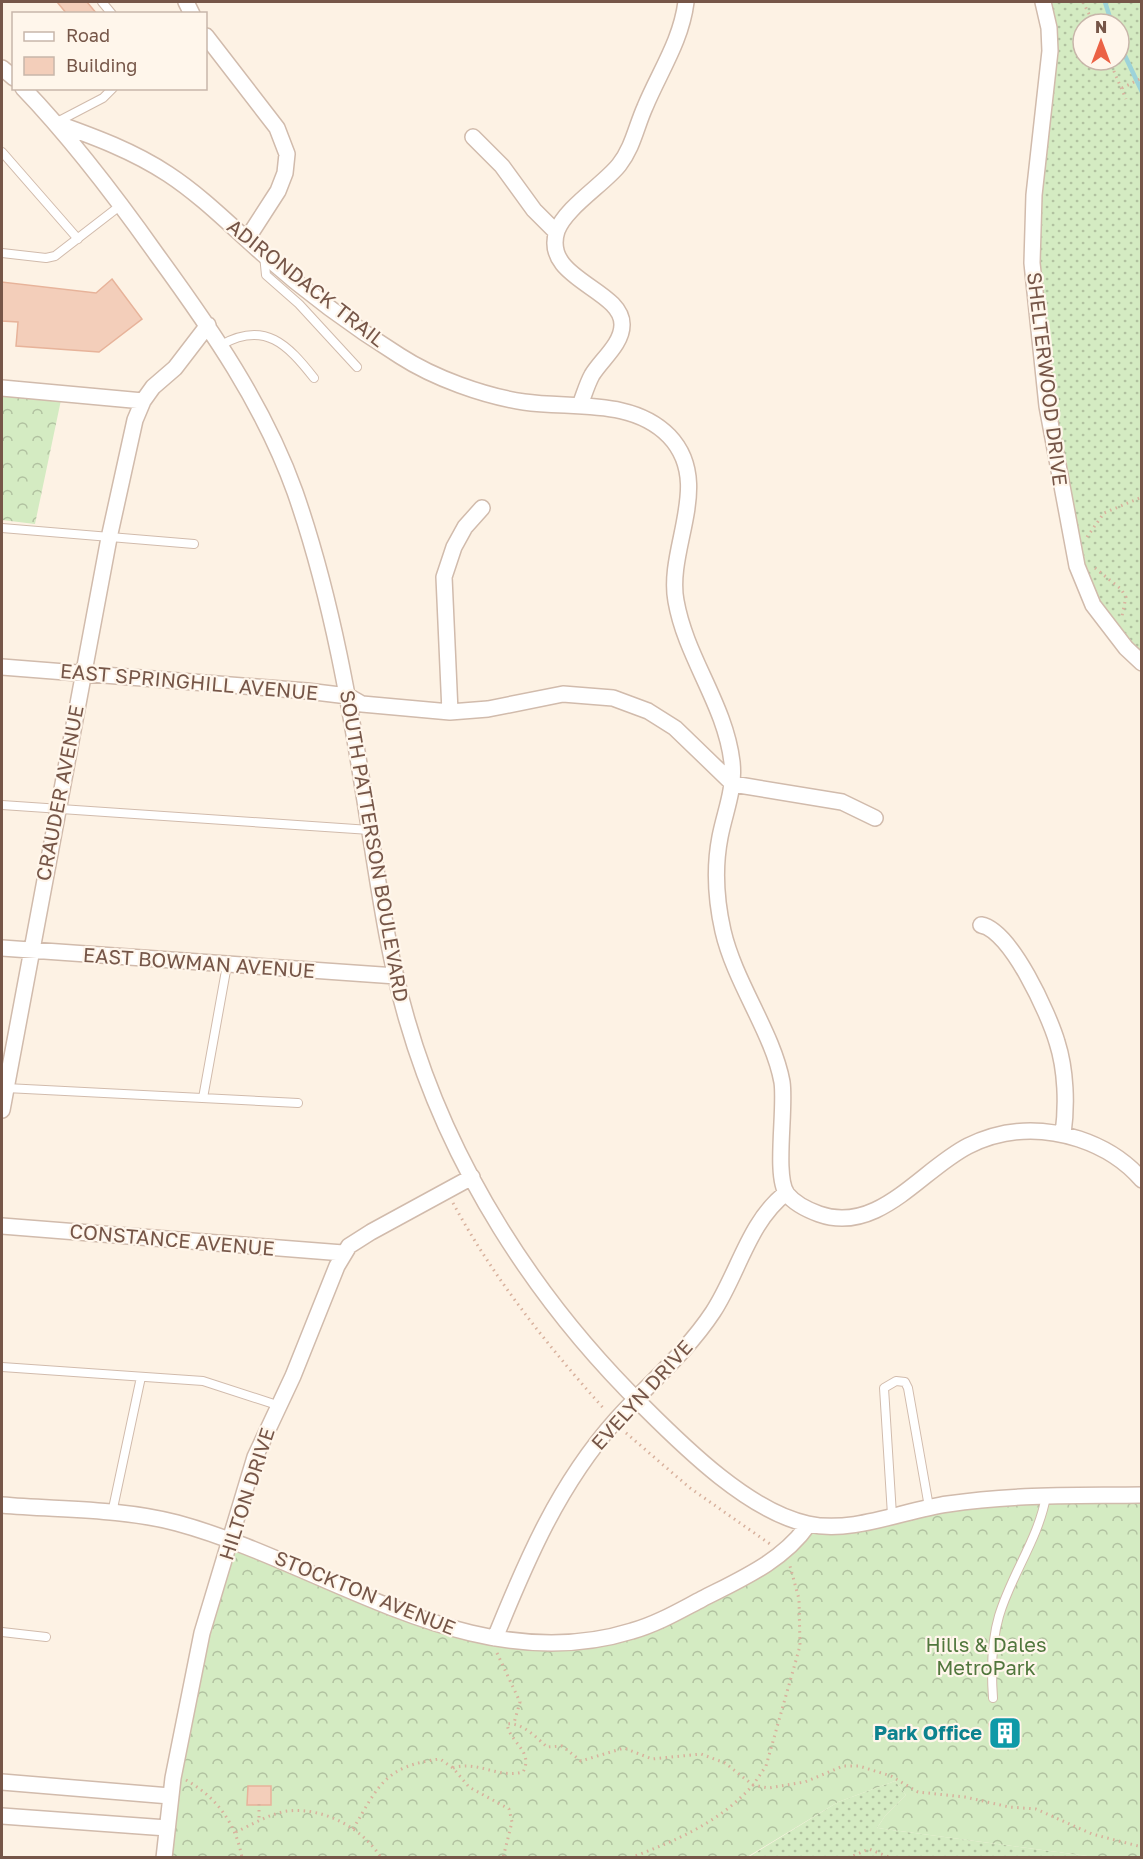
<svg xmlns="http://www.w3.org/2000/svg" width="1143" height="1859" font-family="'Golos Text',sans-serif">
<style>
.grass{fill:url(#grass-dots);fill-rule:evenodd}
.forest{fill:url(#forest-crowns)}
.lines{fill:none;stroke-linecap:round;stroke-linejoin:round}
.stream{stroke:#9dd3d9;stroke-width:4.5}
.building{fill:#f3ceba;stroke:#e7b39a;stroke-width:1.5}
.service-casing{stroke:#d1bbac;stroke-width:10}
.minor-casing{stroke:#d1bbac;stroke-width:18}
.path{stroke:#d8b19d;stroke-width:3;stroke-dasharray:1.5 4.5;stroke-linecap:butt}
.service{stroke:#fff;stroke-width:8}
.minor{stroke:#fff;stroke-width:15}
.labels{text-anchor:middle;stroke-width:4.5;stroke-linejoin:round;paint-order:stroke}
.street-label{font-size:20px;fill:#765648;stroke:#fff6eb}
.park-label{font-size:20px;fill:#51773d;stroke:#fff6eb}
.culture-label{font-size:20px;font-weight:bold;fill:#0d838f;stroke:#fff6eb;text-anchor:end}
</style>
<defs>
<pattern id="grass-dots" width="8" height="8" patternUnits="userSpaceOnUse" patternTransform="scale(1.5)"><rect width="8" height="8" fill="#d4ebc2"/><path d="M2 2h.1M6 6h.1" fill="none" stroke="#b1c1a0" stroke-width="1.8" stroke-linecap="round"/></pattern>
<pattern id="forest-crowns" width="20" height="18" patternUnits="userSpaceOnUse" patternTransform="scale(1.5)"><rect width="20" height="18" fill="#d4ebc2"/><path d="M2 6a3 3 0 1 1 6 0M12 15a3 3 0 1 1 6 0" fill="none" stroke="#b1c1a0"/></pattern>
</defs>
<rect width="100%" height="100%" fill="#fdf2e4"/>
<path class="grass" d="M1043 2H1141V663L1086 589 1034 302 1046 97ZM1083 24H1119V60H1083Z
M895 1781 906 1795 885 1816 877 1828 1095 1857 747 1858 838 1802Z"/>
<path class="forest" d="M2 396 61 400 35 524 2 520Z
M1141 1495V1857H1095L877 1828 885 1816 906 1795 895 1781 838 1802 747 1857 164 1858 170 1796 231 1541 467 1633 603 1638 716 1592 808 1525 947 1504Z"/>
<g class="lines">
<path class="stream" d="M1105 2 1112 24
M1119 43 1142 92"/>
</g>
<path class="building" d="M57 2H87L97 14H67Z
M112 279 142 319 99 352 16 346 18 322 2 321V282L96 293Z
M1016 1718 1021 1741 994 1747 989 1724Z
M248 1786H271V1805H247Z"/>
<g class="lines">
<g class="service-casing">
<path id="service" d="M102 2 112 14
M57 122 103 98 113 88
M2 152 78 239
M2 253 46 258 55 256 121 205
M264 255 266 275 299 304 357 367
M221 345C265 320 288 345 314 378
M2 528 194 544
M2 805 370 830
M6 1088 298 1103
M203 1098 227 965
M2 1367 203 1381 277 1405
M112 1513 141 1377
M892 1515 884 1388 896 1381 905 1382 908 1388 929 1507
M2 1632 46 1637
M993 1698C991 1670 991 1643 999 1616 1011 1575 1039 1538 1046 1496"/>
</g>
<g class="minor-casing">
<path id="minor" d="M186 2 192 14
M1043 2 1049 28 1050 51 1034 195 1032 263 1047 406 1077 566 1093 605 1126 648 1142 663
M206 36 277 128 287 154 285 173 278 191 247 239
M2 68 14 78
M23 88C73 140 116 197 157 255 211 329 264 405 295 492 332 598 351 710 368 820 379 887 388 955 407 1020 449 1166 536 1301 644 1407 685 1448 750 1512 808 1524 853 1534 904 1510 948 1504 1012 1494 1077 1496 1142 1495
M56 123C95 137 133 151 168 174 203 197 232 227 263 254 305 291 352 326 400 356 434 378 484 396 524 402 572 409 632 398 669 436 714 483 666 548 676 601 686 658 725 704 732 762 735 790 725 811 720 837 714 868 716 900 723 931 735 983 773 1033 782 1082 786 1109 774 1176 787 1194 795 1204 808 1210 819 1214 878 1235 921 1170 968 1146 1004 1128 1042 1127 1079 1139 1103 1147 1125 1160 1142 1180
M473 137 502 166 534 210 556 232
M2 388 143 401
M580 405C584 395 587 384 592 375 601 360 622 344 622 325 623 289 541 279 557 231 565 208 604 184 619 165 633 147 636 127 645 107 660 71 681 41 686 2
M2 667 307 691 348 696 362 704 450 712 488 709 563 694 613 698 648 711 675 728 733 784 842 802 875 818
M450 712 444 577 454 547 465 527 482 508
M981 925C1011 930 1049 1015 1057 1042 1066 1070 1067 1105 1063 1134
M2 948 396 976
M2 1110 109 538 135 420 143 401 153 387 175 368 208 325
M2 1226 343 1253
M2 1505C59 1510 121 1508 177 1523 325 1563 472 1681 632 1631 657 1624 679 1611 702 1599 741 1579 783 1561 808 1525
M495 1638C527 1559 559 1484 616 1420 648 1384 686 1353 713 1312 738 1274 749 1221 786 1193
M2 1782 170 1796
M2 1816 167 1828
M164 1858 173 1778 202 1633 255 1457 293 1376 337 1266 349 1246 371 1232 472 1177"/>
</g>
<path class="path" d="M1083 2 1094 24
M1109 60 1126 99
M1122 88 1142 78
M1087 537 1104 513 1142 497
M1095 568 1121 589 1126 597 1122 616
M453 1203C494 1279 548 1346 605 1410
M626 1433 690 1488 770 1544
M497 1653 520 1702 514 1723
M453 1768C477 1760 499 1779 523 1772 534 1751 510 1743 507 1724 522 1722 537 1738 547 1747L562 1746 581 1761 624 1748 652 1759 701 1754 725 1763 753 1785 766 1766 800 1646 799 1599 790 1566
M186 1780C216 1797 236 1823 242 1858
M259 1804V1821
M353 1829C379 1785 385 1766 440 1759L453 1768 469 1787 509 1809 512 1822 503 1858
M236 1832C251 1825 271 1813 288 1811 323 1807 363 1828 381 1858
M630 1858C677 1840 719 1823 753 1785L768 1788 805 1782 843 1766H859L891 1776 918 1792 965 1797 1009 1807 1036 1809 1092 1834 1142 1847
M848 1858 869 1849 891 1858"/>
<use href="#service" class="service"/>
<use href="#minor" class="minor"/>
</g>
<defs>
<g id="building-square" transform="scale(1.725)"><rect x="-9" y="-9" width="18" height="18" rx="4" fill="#0f9aa8" stroke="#fff6eb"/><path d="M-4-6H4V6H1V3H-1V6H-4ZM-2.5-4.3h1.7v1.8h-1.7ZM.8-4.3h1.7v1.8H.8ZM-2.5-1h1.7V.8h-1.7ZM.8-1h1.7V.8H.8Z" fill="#fff"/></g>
</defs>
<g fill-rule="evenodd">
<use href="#building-square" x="1005" y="1733"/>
</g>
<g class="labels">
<g class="street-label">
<text transform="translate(306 283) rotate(38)" y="7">ADIRONDACK TRAIL</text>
<text transform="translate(1047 379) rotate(83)" y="7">SHELTERWOOD DRIVE</text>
<text transform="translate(189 682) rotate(5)" y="7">EAST SPRINGHILL AVENUE</text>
<text transform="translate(60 793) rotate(-79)" y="7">CRAUDER AVENUE</text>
<text transform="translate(374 846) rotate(80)" y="7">SOUTH PATTERSON BOULEVARD</text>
<text transform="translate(199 963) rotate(4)" y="7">EAST BOWMAN AVENUE</text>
<text transform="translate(172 1240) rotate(5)" y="7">CONSTANCE AVENUE</text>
<text transform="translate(642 1395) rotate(-48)" y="7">EVELYN DRIVE</text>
<text transform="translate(247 1494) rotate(-72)" y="7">HILTON DRIVE</text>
<text transform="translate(365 1593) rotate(22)" y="7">STOCKTON AVENUE</text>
</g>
<g class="park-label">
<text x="986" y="1652">Hills &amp; Dales<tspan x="986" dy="23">MetroPark</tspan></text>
</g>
<g class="culture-label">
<text x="982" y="1740">Park Office</text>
</g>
</g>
<rect width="1143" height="1859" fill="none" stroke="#765648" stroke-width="6"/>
<rect x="12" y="12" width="195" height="78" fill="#fff6eb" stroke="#c8b6aa" stroke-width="1.5"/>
<rect x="24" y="32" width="30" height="9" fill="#ffffff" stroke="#c8b6aa" stroke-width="1.5"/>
<text x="66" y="42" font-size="18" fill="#765648">Road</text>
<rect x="24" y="57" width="30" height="18" fill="#f3ceba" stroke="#c8b6aa" stroke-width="1.5"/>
<text x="66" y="72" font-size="18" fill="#765648">Building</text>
<g transform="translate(1101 42)"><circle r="28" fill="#fff6eb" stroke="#c8b6aa" stroke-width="1.5"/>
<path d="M0-4.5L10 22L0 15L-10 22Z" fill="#eb6245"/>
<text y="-9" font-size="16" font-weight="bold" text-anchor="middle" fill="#765648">N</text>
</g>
</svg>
